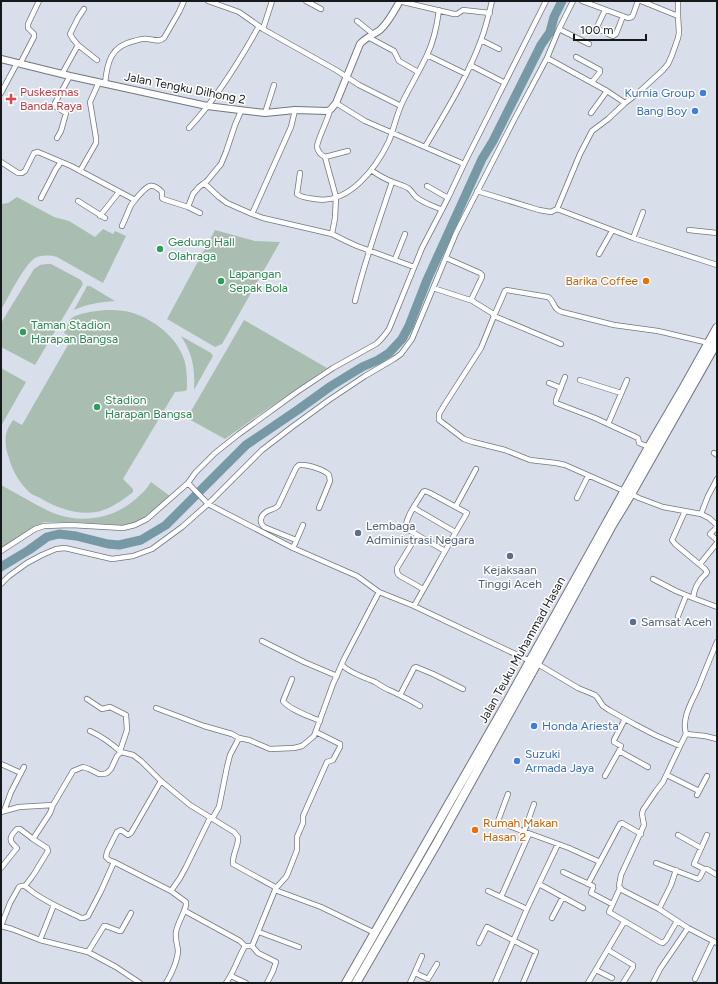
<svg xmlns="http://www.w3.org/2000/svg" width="718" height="984" font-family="Figtree,sans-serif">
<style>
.green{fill:#aabdb1}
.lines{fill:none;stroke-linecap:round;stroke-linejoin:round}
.river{stroke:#7699a5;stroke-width:9}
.minor-casing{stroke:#717780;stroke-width:6}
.tertiary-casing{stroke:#717780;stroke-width:8}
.trunk-casing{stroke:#717780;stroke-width:10}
.minor{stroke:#fff;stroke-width:4.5}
.tertiary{stroke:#fff;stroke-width:6}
.trunk{stroke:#fff;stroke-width:8}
.shop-dot{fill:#3f7fe0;stroke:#fff;stroke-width:1.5}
.health-dot{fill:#e0444e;stroke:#fff;stroke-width:1.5}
.leisure-dot{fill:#2e9e5b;stroke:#fff;stroke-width:1.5}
.food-dot{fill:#e8710a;stroke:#fff;stroke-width:1.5}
.service-dot{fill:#5c6f8a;stroke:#fff;stroke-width:1.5}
.labels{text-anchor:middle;stroke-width:3;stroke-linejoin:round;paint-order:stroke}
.street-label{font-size:12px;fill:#16181c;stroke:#fff}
.health-label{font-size:12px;fill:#be3a42;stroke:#fff;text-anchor:start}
.shop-label{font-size:12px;fill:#366cbe;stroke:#fff;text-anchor:end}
.leisure-label{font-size:12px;fill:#27864d;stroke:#fff;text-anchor:start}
.food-label{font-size:12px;fill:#c56008;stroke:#fff;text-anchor:end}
.service-label{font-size:12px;fill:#4e5e75;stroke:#fff;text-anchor:start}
</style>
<rect width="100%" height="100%" fill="#d8dfea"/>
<path class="green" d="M17 197 54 217 69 221 95 237 103 229 113 234 115 231 126 236 103 283 57 257C49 255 42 255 35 258 24 265 8 298 1 310V204L8 203Z
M215 230 255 241 280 242 222 344 215 347 167 319Z
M46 264H51L81 280 83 284 35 365 1 347V323L34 269 40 265Z
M87 286H90L115 301C100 302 87 304 74 310Z
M105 310C114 310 124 310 133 313 154 320 176 336 184 359 187 368 187 379 187 389L185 391 175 392 123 479 133 489V492C123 500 109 510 96 512 76 515 57 508 40 498 37 496 32 495 29 492 20 483 12 471 9 458 6 450 4 440 7 431 8 427 11 424 13 420L22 425 72 338 64 333C66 329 67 325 69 321 74 313 96 311 105 310Z
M244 320 327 368 253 419 225 439 187 418Z
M181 336 211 353 213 356 194 390C195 368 193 355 181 336Z
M1 368 26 382 1 426Z
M151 482 170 496 152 512 136 523 122 525 73 522H44L1 549V485C18 494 35 505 53 513 84 525 118 518 141 494 145 491 148 486 151 482Z"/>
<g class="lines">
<path class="river" d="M1 567 29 550 47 537 59 534 76 536 108 544 119 545 141 540 166 525 246 445 299 409 331 386 362 367 378 360 389 353 402 339 409 326 427 280 482 159 493 141 541 45 550 32 554 17 562 1"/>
<g class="minor-casing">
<path id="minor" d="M208 1 239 12 263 29 286 42 336 70 359 85 401 106
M306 1 321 9
M399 1 454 14H457L463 10 490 13
M582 1 628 18 632 17 633 15 638 1
M641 1 678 16V1
M605 10 597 27C600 31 608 34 613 36L616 34 623 16
M678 16 679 33 678 38 672 55 668 64 663 70 638 93 625 103 608 119 592 131 580 154 557 209 633 238 717 265
M357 21 373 34
M263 29 272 1
M559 29 589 44
M368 37 394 51 399 61 418 72
M481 40 499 49
M78 45 73 39 70 34 78 18 84 9
M427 55 466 74
M576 57 600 70V72L592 82
M547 58 607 91 625 103
M20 64 34 37V34L28 28V24L39 1
M470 65 505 83
M62 74 78 45 97 60
M105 84C107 62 111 46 134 41 138 40 143 38 147 39 153 39 159 43 164 38L179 12 184 1
M1 93 17 63
M336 103 365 121 464 164
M330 110C328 120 317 140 317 147 318 152 321 155 325 157L336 197 335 218 332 234
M265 113 274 85
M591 113 607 91
M189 128C217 98 239 62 259 26
M57 138 61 131 66 113 56 107 55 103 70 76
M425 147C445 113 468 76 481 40 486 27 489 14 492 1
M325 157 348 151
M1 162 18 173H22L25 171 34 153 38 152 71 166 135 200C138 196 146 187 150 186 154 185 159 189 162 192V198L163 199 188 207 200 213
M371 170C378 175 385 179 393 182 398 184 403 185 408 188 411 190 413 194 416 197 423 203 434 206 442 210
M80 171 96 143V138L90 102 99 82
M300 173 297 194C302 198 309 198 315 199 349 205 376 168 389 141 394 128 397 113 403 101 411 85 420 70 427 55 434 41 437 25 439 10
M204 183 219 197 227 203 252 214 263 218 332 234 346 241 357 246 414 267
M427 186 448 198
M477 191 539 210 551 212 557 209
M41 198 56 169 61 162
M78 201 105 218
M188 207 193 194 199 187 207 181 221 164 226 152 235 125 241 111
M252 214 291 127 295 110
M100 216 119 192
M122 226 131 205 135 200
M689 230 717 233
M633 238 643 212
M599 254 612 231
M446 258 480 273 482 275V277L472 298V300L474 302 492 313 494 316 481 348 445 404 439 414V420L464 439 473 442 505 450 530 460 556 463 565 465 624 491
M395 259 405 234
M433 288 473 301
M355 301C365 260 379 221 392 182
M561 344 494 316 505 291 507 290 548 297C555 301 552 309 562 312L614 325 658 331 709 343
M565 377 556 400V403L595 418 638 438 639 443 649 447
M580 380 621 393
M549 383 561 388
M608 424 627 380
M714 453 717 455
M188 483 208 504 293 548 357 576 379 592 414 606 530 661
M631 494 639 498 663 507 701 514 709 518 717 525
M577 498 588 476
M456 506 476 469
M414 508 455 532
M685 511 673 538 672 540 675 544 705 569 707 572C706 575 703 576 701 579 696 585 694 591 693 598L717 607
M701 514 708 496 717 479
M717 527 710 534 717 540
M417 535 397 568C397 572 397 574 400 576L423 589
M296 540 264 527C259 522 260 516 266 512 270 509 274 510 278 506L296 468C299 465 298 465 302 465 309 465 325 470 329 475L330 481 319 508
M293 548 303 525
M1 551 35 529 44 526 71 525 123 528 135 525 147 519 188 483 195 473 215 453 239 434 297 392 333 368 376 344C382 339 385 335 389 329L422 248 448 198 464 164 546 1
M700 564 717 543
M653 579 676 591 693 598
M1 584 9 576 27 563 42 555 56 549 65 548 112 559 133 556 152 549 182 527 208 504 262 450 292 427 329 400 365 376 394 359 401 354 412 339 456 233 515 118 547 58 559 29 573 1
M414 606C432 575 449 543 467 513L430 493 425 491 423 492C418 501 405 517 406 528L407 529 445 551
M678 616 686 596
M262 641 304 662 337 676
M536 663 578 688 595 695 597 697 603 706 609 710 634 724 655 735 680 746 686 734 705 736 717 739
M342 665C351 674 364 677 375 682 380 685 384 688 389 690 400 695 410 700 420 706
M292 679 283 701C290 710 309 716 320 721
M400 695 413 670 414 668 416 667 433 674 463 689
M87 699 102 709 110 707 126 715 127 730 120 751
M156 708 204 726 232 734 239 738
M625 719 614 740V742L621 746 619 751 648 767
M90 731C101 736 112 744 121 752
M686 734C681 717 693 700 699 686 705 671 711 656 717 642
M680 746 663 782 656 791 643 810 642 814 644 825 621 875 619 886 622 890 659 909 688 928 717 943
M1 764 21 773
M667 775 699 791
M605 776 619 751
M508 794 498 821V822L569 848 600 862
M697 795 707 776
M4 811 11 792 24 767
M1 812 19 807 53 805 73 771 83 767 89 769 99 774H104L107 773 111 769 117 756 121 752 133 755 141 761 161 781 190 805 234 832 238 837C239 846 232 854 233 864L242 869 275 887V890L253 944 252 946H245C238 958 234 972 226 983
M212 819 219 807 227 767 230 755 239 738 249 740 270 749 294 748 302 746 314 736 333 684 344 659 379 592
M524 832 534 804
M678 835 701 848
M707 835 694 864 704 869H707L717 875
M114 862 171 891 180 878 186 867 210 818
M656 863 698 879 700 877 704 869
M1 868 17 848C8 841 9 837 17 829H20L33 839
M563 872 593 886V888L591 893 612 904
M539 884 583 908
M588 884 620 824 622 823 641 834
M25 886 34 874 48 851 47 848 33 839 50 813 53 805
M276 888 286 877 288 873 297 850V837L303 823V816L327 762 333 760 340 747V744L316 732
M620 888 609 912 660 942 663 943 666 940 677 921
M275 890 321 907 375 933
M488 891 527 909
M501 897 529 834
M659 909 671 885 676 870
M185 911 240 941 245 946
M552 918 563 897
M259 932 299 947
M40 940 54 905
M479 943 487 927 536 952 523 983
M252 946 258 953 276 962 273 971 267 983
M608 950 633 965V967L623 983
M88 952 104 926H106L119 931H121L131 913
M596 970 612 978
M415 973 428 979 437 964
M231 976 246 983
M695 979 713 941
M140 983 116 967 88 952 40 940 12 929 1 926 10 903 19 887C24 884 26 887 30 890 45 902 63 909 81 918H84L88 916 101 891 114 862 109 860 106 857 107 852 117 832 121 830 128 835 131 833 161 781
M166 983C171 975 178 960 178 950 177 944 175 938 176 932 178 922 184 914 186 905V902L171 891
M410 983 422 956
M495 983 527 909 558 844
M588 983 624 922
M653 983 660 969 688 928"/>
</g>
<g class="tertiary-casing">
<path id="tertiary" d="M1 59 70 76 207 106 265 113 295 110 328 111 331 109 336 103 360 44C365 38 373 35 380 30 389 22 394 11 400 1"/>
</g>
<g class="trunk-casing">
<path id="trunk" d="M346 983 505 706 649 447 684 387 717 328
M356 983 437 843 541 656 611 527 631 494 717 342"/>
</g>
<use href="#minor" class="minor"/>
<use href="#tertiary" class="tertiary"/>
<use href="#trunk" class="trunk"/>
</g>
<g class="shop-dot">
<circle cx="703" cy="93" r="4"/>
<circle cx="695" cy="111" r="4"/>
<circle cx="534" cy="726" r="4"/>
<circle cx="517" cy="761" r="4"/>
</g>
<path class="health-dot" d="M9 93h4v4h4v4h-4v4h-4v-4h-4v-4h4z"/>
<g class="leisure-dot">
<circle cx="160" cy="249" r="4"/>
<circle cx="221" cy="281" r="4"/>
<circle cx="23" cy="332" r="4"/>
<circle cx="97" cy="407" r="4"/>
</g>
<g class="food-dot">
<circle cx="646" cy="281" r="4"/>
<circle cx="475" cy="830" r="4"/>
</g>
<g class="service-dot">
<circle cx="358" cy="533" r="4"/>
<circle cx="510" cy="556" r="4"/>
<circle cx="633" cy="622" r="4"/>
</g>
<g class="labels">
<g class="street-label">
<text transform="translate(185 88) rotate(11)" y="4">Jalan Tengku Dilhong 2</text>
<text transform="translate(522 650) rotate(-61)" y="4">Jalan Teuku Muhammad Hasan</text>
</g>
<g class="health-label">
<text x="20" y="96">Puskesmas<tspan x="20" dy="14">Banda Raya</tspan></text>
</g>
<g class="shop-label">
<text x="695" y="97">Kurnia Group</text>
<text x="687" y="115">Bang Boy</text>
<text x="542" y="730" text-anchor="start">Honda Ariesta</text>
<text x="525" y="758" text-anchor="start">Suzuki<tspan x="525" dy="14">Armada Jaya</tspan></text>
</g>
<g class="leisure-label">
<text x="168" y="246">Gedung Hall<tspan x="168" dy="14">Olahraga</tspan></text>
<text x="229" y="278">Lapangan<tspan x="229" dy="14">Sepak Bola</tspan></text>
<text x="31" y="329">Taman Stadion<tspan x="31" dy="14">Harapan Bangsa</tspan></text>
<text x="105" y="404">Stadion<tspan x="105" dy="14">Harapan Bangsa</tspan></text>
</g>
<g class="food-label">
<text x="638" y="285">Barika Coffee</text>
<text x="483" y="827" text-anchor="start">Rumah Makan<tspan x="483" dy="14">Hasan 2</tspan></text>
</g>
<g class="service-label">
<text x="366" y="530">Lembaga<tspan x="366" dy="14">Administrasi Negara</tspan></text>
<text x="510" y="574" text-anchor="middle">Kejaksaan<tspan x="510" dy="14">Tinggi Aceh</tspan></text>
<text x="641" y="626">Samsat Aceh</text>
</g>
</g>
<rect width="718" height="984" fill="none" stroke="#16181c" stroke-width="4"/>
<path d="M574 34v6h72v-6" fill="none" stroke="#16181c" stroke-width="2"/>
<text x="580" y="34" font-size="12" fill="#16181c" stroke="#ffffff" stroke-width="3" paint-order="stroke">100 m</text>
</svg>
